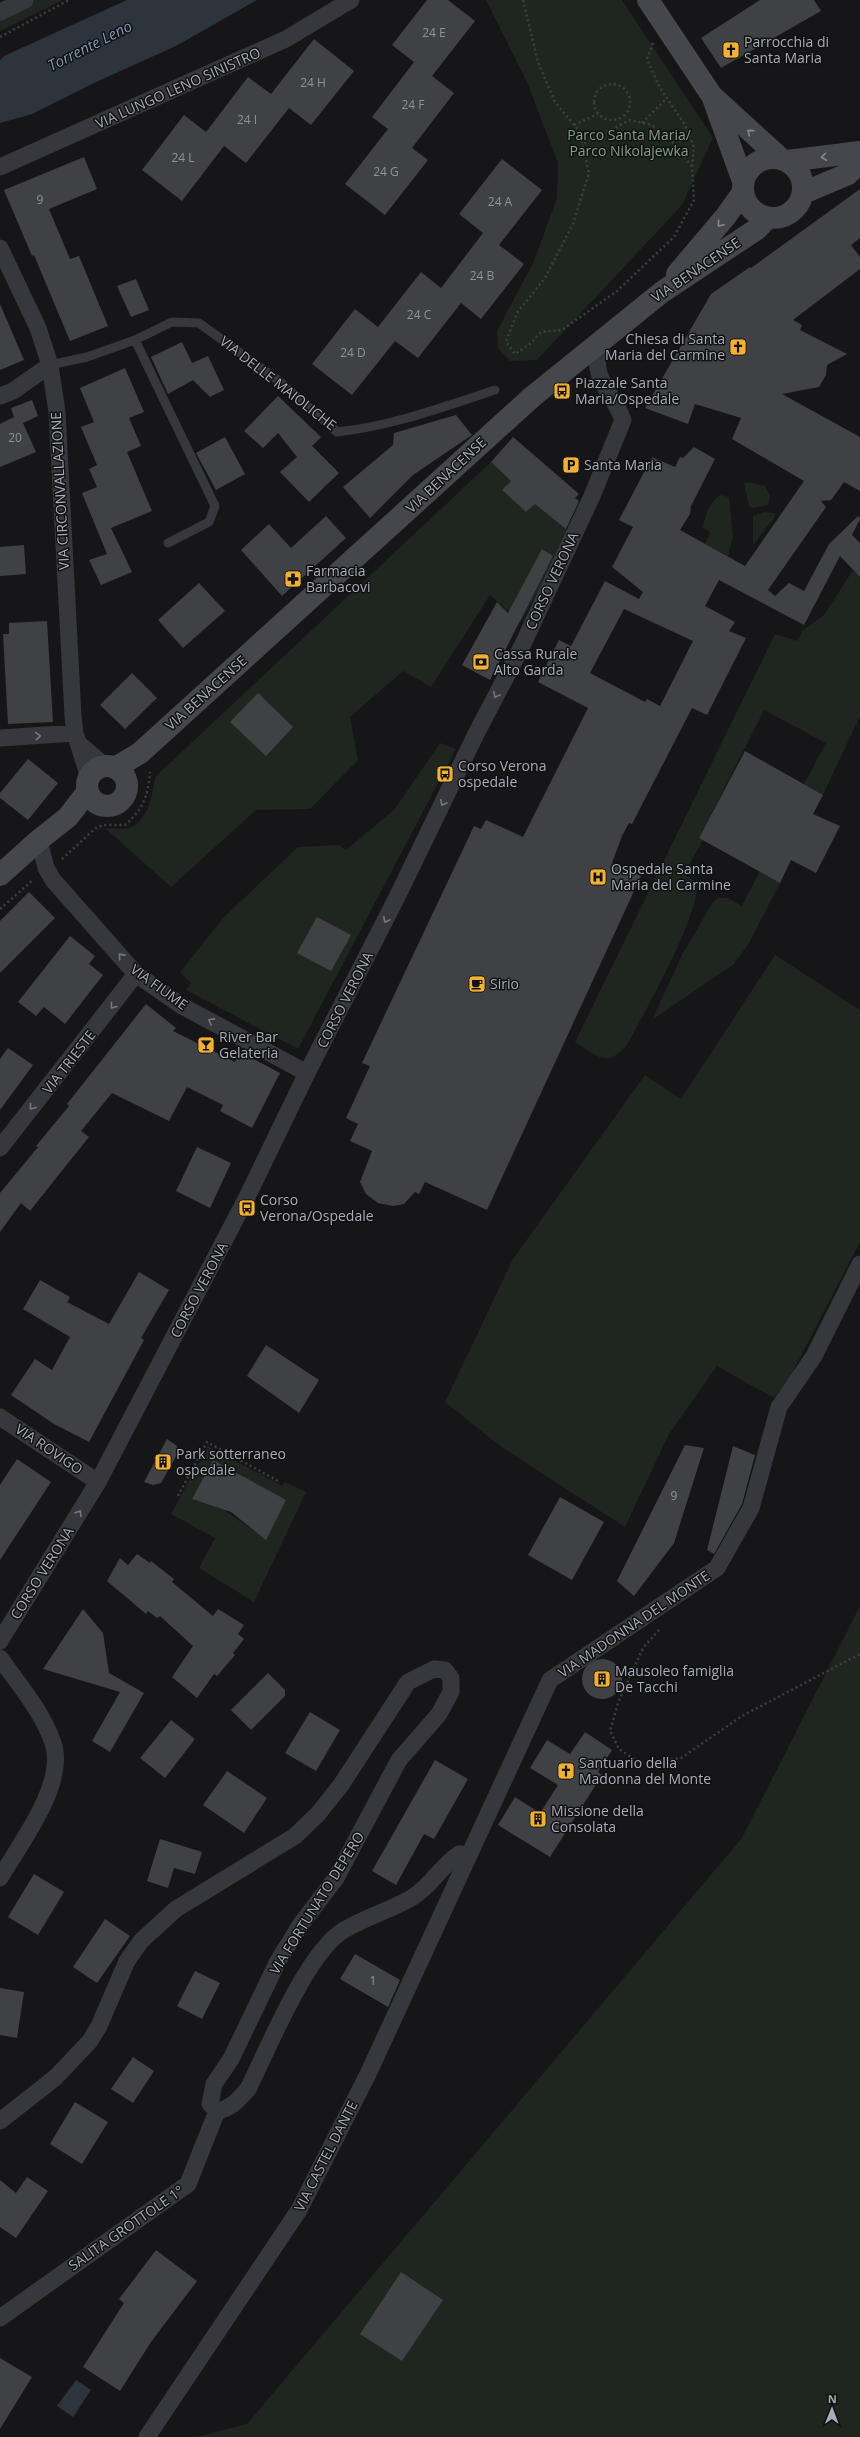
<svg xmlns="http://www.w3.org/2000/svg" width="860" height="2437" font-family="'Open Sans',sans-serif">
<style>
.green{fill:#1e261f;fill-rule:evenodd}
.water{fill:#2c353c}
.building{fill:#404145;fill-rule:evenodd}
.lines{fill:none;stroke-linecap:round;stroke-linejoin:round}
.path{stroke:#3d3f44;stroke-width:2.5;stroke-dasharray:2 3;stroke-linecap:butt}
.service{stroke:#37383d;stroke-width:9}
.minor{stroke:#37383d;stroke-width:17}
.secondary{stroke:#45474d;stroke-width:22}
.oneway{stroke:#858993}
.oneway2{stroke:#757881}
.labels{text-anchor:middle;stroke-width:3;stroke-linejoin:round;paint-order:stroke}
.number-label{font-size:12px;fill:#8e929b}
.poi-label{font-size:14px;fill:#a8adb8;stroke:#111113;text-anchor:start}
.street-label{font-size:14px;fill:#a8adb8;stroke:#111113}
.park-label{font-size:14px;fill:#7fa381;stroke:#111113}
.water-label{font-size:15px;font-style:italic;fill:#7f9bb3;stroke:#111113}
</style>
<rect width="100%" height="100%" fill="#161618"/>
<path class="green" d="M32 0H63L0 31V16Z
M486 0H622L713 138 682 205 537 360 510 361 498 348 497 331 534 261 557 198 558 163 527 82Z
M491 462 511 481 502 490 526 512 536 503 570 532 521 622 490 595 431 687 403 671 350 717 358 760 310 809 256 810 171 887 105 828C111 828 118 829 124 829 147 827 153 794 155 777Z
M749 482 765 486 770 496 768 505 753 508 749 506 744 483Z
M720 495 729 497 733 537 728 556 705 544 710 532 702 527C706 515 709 503 720 495Z
M764 512 775 513V517L753 545V516Z
M853 570 860 577V716L823 795 804 784 826 743 764 710 699 838 703 840 684 874C689 877 695 880 696 886 701 913 642 1017 627 1045 606 1069 598 1056 575 1042L775 634 798 641 802 631 824 615Z
M440 743 456 749 298 1049 186 990 191 983 180 972 224 917 298 847 339 845 346 850 394 810Z
M760 871 780 883 749 943 734 964 652 1020 683 953 713 902 718 898H728L742 906Z
M775 955 860 1010V1242L789 1379 774 1398 717 1366 669 1434 625 1527 500 1446 445 1402 513 1259 645 1075 681 1099Z
M208 1446 282 1486 285 1482 306 1492 254 1602 199 1568 215 1538 171 1514ZM213 1460 243 1476 238 1485 266 1539 224 1510 192 1499Z
M860 1606V2437H196L247 2424 742 1838Z"/>
<path class="water" d="M127 0H257L176 46 96 82 32 114 0 123V60L4 56Z
M76 2380 91 2390 73 2417 57 2406Z"/>
<path class="building" d="M427 0H448L475 21 432 76 454 93 412 148 428 160 385 215 345 184 388 129 372 117 414 62 392 45Z
M760 0H814L821 11 721 68 701 38Z
M314 39 354 71 311 125 289 108 246 163 224 146 182 201 142 170 184 115 206 132 248 77 271 94Z
M84 157 97 189 49 209 70 259 79 256 108 326 70 341 34 255 32 256 4 190Z
M502 159 542 190 499 245 524 264 481 319 461 303 418 358 395 341 352 395 312 364 355 309 378 327 421 272 441 288 483 233 459 214Z
M860 189V238L851 245 860 257V269L793 320 802 325 800 330 847 354 827 365 826 375 819 387 782 394 860 437V491L844 482 831 500 821 501 826 507 768 590 775 596 789 583 804 591 829 544 858 516 860 519 852 535 860 543V577L840 556 804 625 719 580 705 606 735 622 729 631 746 638 707 715 692 708 632 824 629 823 622 836 612 863 641 876 487 1210 425 1182 419 1194 415 1192 404 1204 393 1206 378 1203 366 1194 360 1182 372 1151 350 1141 358 1124 346 1118 370 1066 362 1063 474 826 481 829 486 820 523 837 588 708 538 682 559 640 571 646 605 581 639 599 643 592 612 567 633 527 619 520 652 457 675 467 680 457 683 458 694 447 715 459 691 506 690 514 680 530 745 566 804 481 732 439 741 418 695 404 688 424 645 408 711 294 750 267 751 268ZM624 609 693 641 660 706 647 699 645 702 590 673Z
M136 279 149 310 131 317 117 286Z
M0 304 24 360 0 370Z
M182 342 192 363 208 356 224 390 210 397 193 380 168 394 151 357Z
M125 368 144 412 129 418 141 446 127 452 152 511 111 528 132 572 101 585 89 560 107 554 82 493 97 487 89 469 97 465 81 427 94 422 80 388Z
M278 396 321 437 312 446 339 473 309 502 280 472 297 457 278 433 263 448 244 431Z
M32 400 38 416 23 423 36 452 0 467V424L14 417 11 408Z
M456 415 472 435 413 475 370 518 343 487 393 445 394 433Z
M225 437 245 474 216 490 196 453Z
M513 437 579 494 575 498 579 501 566 529 535 504 526 512 502 490 511 481 491 462Z
M326 516 346 538 282 596 241 550 269 524 291 548Z
M24 545 26 574 0 576V547Z
M542 549 553 556 490 680 462 665 497 602 508 613Z
M199 583 225 611 183 648 158 620Z
M47 621 53 722 8 724 3 634H9V623Z
M132 673 157 698 125 729 100 705Z
M258 693 293 727 266 756 230 722Z
M745 751 823 795 813 814 840 826 816 873 791 860 780 883 699 838Z
M28 759 58 783 28 820 0 798V793Z
M29 892 55 918 0 973V921Z
M317 917 351 935 331 971 297 953Z
M70 936 95 956 89 964 103 975 65 1024 44 1007 36 1016 18 1002Z
M146 1004 176 1028 173 1031 235 1062 240 1052 280 1073 252 1128 220 1111 223 1105 187 1087 169 1121 112 1093 81 1131 89 1137 53 1182 30 1211 21 1203 0 1232V1193L38 1147 36 1146 69 1106 67 1104Z
M8 1048 33 1065 0 1110V1059Z
M197 1147 231 1163 210 1208 176 1191Z
M139 1272 169 1290 141 1338 144 1340 89 1442 54 1424 11 1395 35 1359 52 1370 70 1337 23 1309 40 1280 70 1297 67 1302 109 1324Z
M266 1345 319 1380 299 1413 247 1376Z
M167 1439 177 1446 178 1453 161 1483 153 1485 144 1482Z
M685 1445 704 1448 674 1543 634 1596 617 1581Z
M733 1446 755 1455 742 1504 714 1554 707 1550Z
M17 1459 51 1482 0 1560V1485Z
M213 1460 286 1500 266 1540 231 1512 192 1499Z
M560 1497 604 1522 572 1580 528 1555Z
M137 1554 150 1563 151 1561 174 1579 172 1582 213 1616 218 1609 244 1625 238 1634 244 1639 233 1653 235 1655 217 1676 214 1674 197 1698 172 1677 193 1646 160 1616 157 1618 148 1611 146 1614 107 1581 120 1558 128 1565Z
M83 1609 103 1633 109 1673 144 1693 110 1752 92 1741 120 1692 43 1669Z
M582 1679a20 20 0 1 1 40 0a20 20 0 1 1-40 0Z
M268 1673 285 1690V1696L251 1730 231 1710Z
M310 1712 340 1730 316 1771 285 1753Z
M171 1720 195 1739 165 1778 140 1758Z
M585 1732 612 1750 598 1772 602 1775 550 1857 498 1825 515 1797 540 1813 558 1785 530 1768 547 1740 570 1754Z
M435 1760 468 1779 434 1839 424 1834 396 1885 372 1871Z
M227 1771 267 1798 244 1833 203 1805Z
M160 1839 202 1852 195 1874 174 1868 168 1888 147 1881Z
M34 1874 64 1892 38 1935 8 1917Z
M105 1919 130 1936 97 1983 73 1967Z
M355 1954 400 1980 388 2007 340 1979Z
M195 1971 220 1983 202 2019 177 2006Z
M0 1988 24 1992 17 2038 0 2035Z
M133 2057 154 2071 133 2103 111 2089Z
M75 2102 108 2122 82 2164 50 2144Z
M27 2177 48 2191 16 2238 0 2227V2180L16 2193Z
M156 2250 197 2281 151 2342 120 2391 83 2367 124 2303 119 2299Z
M401 2272 443 2300 402 2361 360 2334Z
M0 2358 32 2377 0 2429Z"/>
<g class="lines">
<path class="path" d="M523 0 538 62 555 102 579 131 589 173 573 224 545 278 517 313 506 342 515 354 531 343 541 332 562 330 617 291 674 237 694 200 692 167 677 146 652 125 630 120 582 144
M0 37 69 0
M653 43 647 59 660 88 685 125 694 147 692 167
M594 102a18 18 0 1 1 36 0a18 18 0 1 1-36 0Z
M642 123 667 98
M574 125 598 114
M62 859 97 827 106 825H125C144 808 148 796 150 772
M0 909 33 880
M178 1496 207 1442 280 1482
M659 1630 643 1648 618 1703 610 1731 619 1749 640 1763 681 1758 742 1716 860 1654"/>
<path class="service" d="M135 340 215 506 209 522 168 543
M50 365 87 357 135 340 172 322 199 323 279 381 337 432C392 426 443 407 495 390"/>
<path class="minor" d="M0 12 25 0
M0 167 286 39 351 0
M0 248 38 328 50 365 57 412 73 716 75 733 89 778
M0 396 13 391 50 365
M0 738 75 733
M79 744 105 766
M39 840 46 868 53 880 136 974 182 1006 307 1073
M0 1148 136 974
M0 1417 98 1482
M0 1641 98 1482 247 1197 307 1073 397 897 476 734 522 646 592 496 623 420C610 385 593 387 598 342
M0 1658C19 1685 42 1711 53 1743 67 1783 20 1844 0 1878
M0 2121 56 2077 90 2041 99 2026 127 1961 141 1941 176 1909 295 1836 318 1814 341 1785 408 1682 434 1669 445 1670 451 1678V1692L439 1714 399 1760 336 1878 301 1924 278 1961 231 2059 214 2084 210 2104 217 2111C231 2109 238 2100 248 2089 268 2049 307 1952 344 1930 366 1917 391 1910 413 1897 431 1886 441 1866 459 1854L469 1855
M0 2318 188 2184 217 2111
M147 2437 299 2210 368 2074 550 1680 717 1568 751 1508 779 1407 814 1356 860 1264"/>
<path class="secondary" d="M648 0 712 96 780 158
M714 101 743 181
M743 188a30 30 0 1 1 60 0a30 30 0 1 1-60 0Z
M788 161 860 152
M803 193 848 174 860 163
M677 274 726 216 743 192
M87 786a20 20 0 1 1 40 0a20 20 0 1 1-40 0Z
M115 768 140 753 532 397 662 292 757 229 767 218
M0 875 39 840 68 817 88 791"/>
</g>
<defs><path id="oneway-chevron" d="M-2-3.5L2.5 0L-2 3.5" fill="none" stroke-width="1.6" stroke-linecap="round" stroke-linejoin="round"/></defs>
<g class="oneway">
<use href="#oneway-chevron" transform="translate(750 132) rotate(-139)"/>
<use href="#oneway-chevron" transform="translate(824 157) rotate(173)"/>
<use href="#oneway-chevron" transform="translate(720 224) rotate(130)"/>
</g>
<g class="oneway2">
<use href="#oneway-chevron" transform="translate(496 695) rotate(118)"/>
<use href="#oneway-chevron" transform="translate(38 736) rotate(-4)"/>
<use href="#oneway-chevron" transform="translate(443 803) rotate(116)"/>
<use href="#oneway-chevron" transform="translate(386 920) rotate(117)"/>
<use href="#oneway-chevron" transform="translate(121 956) rotate(-132)"/>
<use href="#oneway-chevron" transform="translate(113 1006) rotate(128)"/>
<use href="#oneway-chevron" transform="translate(211 1021) rotate(-151)"/>
<use href="#oneway-chevron" transform="translate(32 1107) rotate(128)"/>
<use href="#oneway-chevron" transform="translate(79 1513) rotate(-58)"/>
</g>
<defs>
<g id="church-square" transform="scale(0.9)"><rect x="-9" y="-9" width="18" height="18" rx="4" fill="#f2b134" stroke="#111113"/><path d="M-1.2-6h2.4v3.5h3.3v2.4h-3.3V6h-2.4V-.1h-3.3v-2.4h3.3Z" fill="#111"/></g>
<g id="bus-square" transform="scale(0.9)"><rect x="-9" y="-9" width="18" height="18" rx="4" fill="#f2b134" stroke="#111113"/><path d="M-5-6H5V4H4V6H2V4H-2V6H-4V4H-5ZM-3.5-4V0h7V-4ZM-3.5 1.2v1.5H-2V1.2ZM2 1.2v1.5H3.5V1.2Z" fill="#111"/></g>
<g id="parking-square" transform="scale(0.9)"><rect x="-9" y="-9" width="18" height="18" rx="4" fill="#f2b134" stroke="#111113"/><path d="M-3.5-5.5H1a3.5 3.5 0 0 1 0 7H-1V5.5H-3.5ZM-1-3.4V-.6H.8a1.4 1.4 0 0 0 0-2.8Z" fill="#111"/></g>
<g id="pharmacy-square" transform="scale(0.9)"><rect x="-9" y="-9" width="18" height="18" rx="4" fill="#f2b134" stroke="#111113"/><path d="M-2-6h4v4h4v4h-4v4h-4v-4h-4v-4h4Z" fill="#111"/></g>
<g id="bank-square" transform="scale(0.9)"><rect x="-9" y="-9" width="18" height="18" rx="4" fill="#f2b134" stroke="#111113"/><path d="M-6-4H6V4H-6ZM0-2.3a2.3 2.3 0 1 0 0 4.6a2.3 2.3 0 1 0 0-4.6Z" fill="#111"/></g>
<g id="hospital-square" transform="scale(0.9)"><rect x="-9" y="-9" width="18" height="18" rx="4" fill="#f2b134" stroke="#111113"/><path d="M-5-5h3v3.5h4V-5h3V5h-3V1.5h-4V5h-3Z" fill="#111"/></g>
<g id="cafe-square" transform="scale(0.9)"><rect x="-9" y="-9" width="18" height="18" rx="4" fill="#f2b134" stroke="#111113"/><path d="M-5.5-4.5H6V0H3Q3 3.5 0 3.5H-2.5Q-5.5 3.5-5.5 0ZM3-3.2v2h1.7v-2ZM-6 4.5H4V6H-6Z" fill="#111"/></g>
<g id="bar-square" transform="scale(0.9)"><rect x="-9" y="-9" width="18" height="18" rx="4" fill="#f2b134" stroke="#111113"/><path d="M-6-5H6L.8 .8V4.5H3.5V6h-7V4.5H-.8V.8Z" fill="#111"/></g>
<g id="building-square" transform="scale(0.9)"><rect x="-9" y="-9" width="18" height="18" rx="4" fill="#f2b134" stroke="#111113"/><path d="M-4-6H4V6H1V3H-1V6H-4ZM-2.5-4.3h1.7v1.8h-1.7ZM.8-4.3h1.7v1.8H.8ZM-2.5-1h1.7V.8h-1.7ZM.8-1h1.7V.8H.8Z" fill="#111"/></g>
</defs>
<g fill-rule="evenodd">
<use href="#church-square" x="731" y="50"/>
<use href="#church-square" x="738" y="347"/>
<use href="#bus-square" x="562" y="391"/>
<use href="#parking-square" x="571" y="465"/>
<use href="#pharmacy-square" x="293" y="579"/>
<use href="#bank-square" x="481" y="662"/>
<use href="#bus-square" x="445" y="774"/>
<use href="#hospital-square" x="598" y="877"/>
<use href="#cafe-square" x="477" y="984"/>
<use href="#bar-square" x="206" y="1045"/>
<use href="#bus-square" x="247" y="1208"/>
<use href="#building-square" x="163" y="1462"/>
<use href="#building-square" x="602" y="1679"/>
<use href="#church-square" x="566" y="1771"/>
<use href="#building-square" x="538" y="1819"/>
</g>
<g class="labels">
<g class="number-label">
<text x="434" y="37">24 E</text>
<text x="313" y="87">24 H</text>
<text x="413" y="109">24 F</text>
<text x="247" y="124">24 I</text>
<text x="183" y="162">24 L</text>
<text x="386" y="176">24 G</text>
<text x="40" y="204">9</text>
<text x="500" y="206">24 A</text>
<text x="482" y="280">24 B</text>
<text x="419" y="319">24 C</text>
<text x="353" y="357">24 D</text>
<text x="15" y="442">20</text>
<text x="674" y="1500">9</text>
<text x="373" y="1985">1</text>
</g>
<g class="poi-label">
<text x="744" y="47">Parrocchia di<tspan x="744" dy="16">Santa Maria</tspan></text>
<text x="725" y="344" text-anchor="end">Chiesa di Santa<tspan x="725" dy="16">Maria del Carmine</tspan></text>
<text x="575" y="388">Piazzale Santa<tspan x="575" dy="16">Maria/Ospedale</tspan></text>
<text x="584" y="470">Santa Maria</text>
<text x="306" y="576">Farmacia<tspan x="306" dy="16">Barbacovi</tspan></text>
<text x="494" y="659">Cassa Rurale<tspan x="494" dy="16">Alto Garda</tspan></text>
<text x="458" y="771">Corso Verona<tspan x="458" dy="16">ospedale</tspan></text>
<text x="611" y="874">Ospedale Santa<tspan x="611" dy="16">Maria del Carmine</tspan></text>
<text x="490" y="989">Sirio</text>
<text x="219" y="1042">River Bar<tspan x="219" dy="16">Gelateria</tspan></text>
<text x="260" y="1205">Corso<tspan x="260" dy="16">Verona/Ospedale</tspan></text>
<text x="176" y="1459">Park sotterraneo<tspan x="176" dy="16">ospedale</tspan></text>
<text x="615" y="1676">Mausoleo famiglia<tspan x="615" dy="16">De Tacchi</tspan></text>
<text x="579" y="1768">Santuario della<tspan x="579" dy="16">Madonna del Monte</tspan></text>
<text x="551" y="1816">Missione della<tspan x="551" dy="16">Consolata</tspan></text>
</g>
<g class="street-label">
<text transform="translate(178 88) rotate(-24)" y="5">VIA LUNGO LENO SINISTRO</text>
<text transform="translate(696 270) rotate(-34)" y="5">VIA BENACENSE</text>
<text transform="translate(278 383) rotate(38)" y="5">VIA DELLE MAIOLICHE</text>
<text transform="translate(446 475) rotate(-43)" y="5">VIA BENACENSE</text>
<text transform="translate(60 491) rotate(-93)" y="5">VIA CIRCONVALLAZIONE</text>
<text transform="translate(552 581) rotate(-65)" y="5">CORSO VERONA</text>
<text transform="translate(206 693) rotate(-42)" y="5">VIA BENACENSE</text>
<text transform="translate(159 987) rotate(36)" y="5">VIA FIUME</text>
<text transform="translate(345 1000) rotate(-63)" y="5">CORSO VERONA</text>
<text transform="translate(69 1062) rotate(-52)" y="5">VIA TRIESTE</text>
<text transform="translate(199 1290) rotate(-62)" y="5">CORSO VERONA</text>
<text transform="translate(49 1449) rotate(34)" y="5">VIA ROVIGO</text>
<text transform="translate(42 1573) rotate(-58)" y="5">CORSO VERONA</text>
<text transform="translate(634 1624) rotate(-34)" y="5">VIA MADONNA DEL MONTE</text>
<text transform="translate(317 1903) rotate(-58)" y="5">VIA FORTUNATO DEPERO</text>
<text transform="translate(326 2156) rotate(-63)" y="5">VIA CASTEL DANTE</text>
<text transform="translate(126 2228) rotate(-35)" y="5">SALITA GROTTOLE 1°</text>
</g>
<g class="park-label">
<text x="629" y="140">Parco Santa Maria/<tspan x="629" dy="16">Parco Nikolajewka</tspan></text>
</g>
<g class="water-label">
<text transform="translate(90 46) rotate(-27)" y="5">Torrente Leno</text>
</g>
</g>
<g transform="translate(832 2409) rotate(1)" stroke="#111113" stroke-width="3" paint-order="stroke">
<path d="M0-3L7 15L0 10L-7 15Z" fill="#a8adb8"/>
<text y="-6" font-size="11" font-weight="bold" text-anchor="middle" fill="#a8adb8">N</text>
</g>
</svg>
